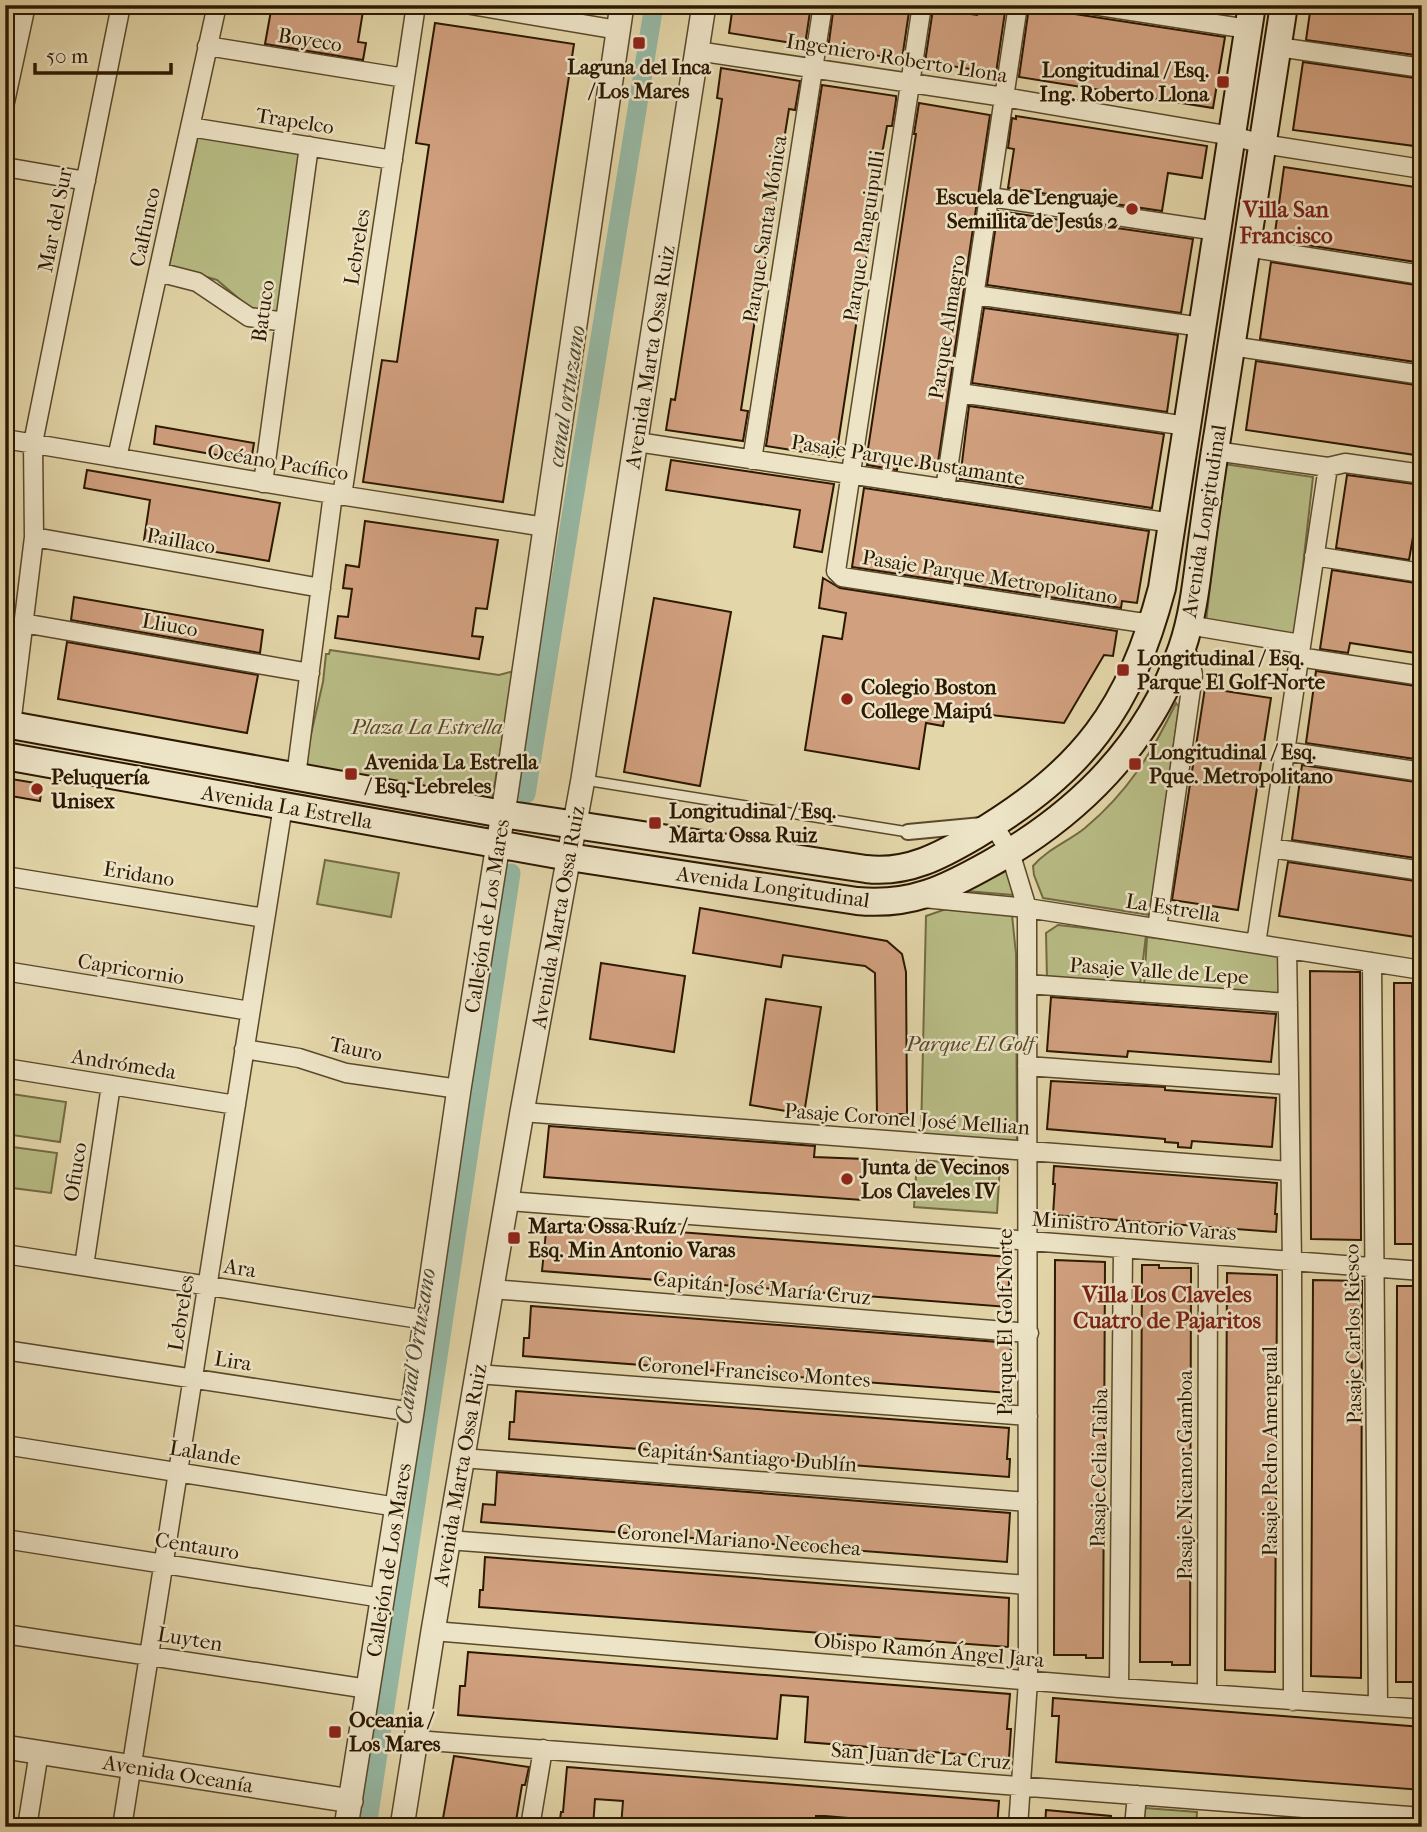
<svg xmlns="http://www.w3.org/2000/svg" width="1427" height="1832" font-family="'IM FELL French Canon',serif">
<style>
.green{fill:#b8bc85;stroke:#726a42;stroke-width:2}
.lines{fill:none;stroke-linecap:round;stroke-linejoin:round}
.canal{stroke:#96b9a5;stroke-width:19}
.building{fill:#d1a07f;stroke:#2c1800;stroke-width:2}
.service-casing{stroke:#5a482a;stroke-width:12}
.pedestrian-casing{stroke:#5a482a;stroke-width:18}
.minor-casing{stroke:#5a482a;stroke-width:21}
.tertiary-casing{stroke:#5a482a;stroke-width:26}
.secondary-casing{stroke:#2c1800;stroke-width:30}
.service{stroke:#ede4c7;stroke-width:9}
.pedestrian{stroke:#ede4c7;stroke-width:14}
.minor{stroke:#ede4c7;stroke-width:18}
.tertiary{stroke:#ede4c7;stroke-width:23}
.secondary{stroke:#ede4c7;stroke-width:26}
.poi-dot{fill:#8f2418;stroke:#ede4c7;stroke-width:2.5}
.labels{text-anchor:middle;stroke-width:5;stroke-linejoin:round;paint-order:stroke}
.street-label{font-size:21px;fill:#2c1800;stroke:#ede4c7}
.poi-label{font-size:21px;font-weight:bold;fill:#2c1800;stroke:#ede4c7;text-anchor:start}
.park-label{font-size:21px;font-style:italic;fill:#564928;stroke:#ede4c7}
.neighbourhood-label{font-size:23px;font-weight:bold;fill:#7a1f14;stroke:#ede4c7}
.water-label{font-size:23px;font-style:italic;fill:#4c4832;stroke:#ede4c7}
</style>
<rect width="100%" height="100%" fill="#e3d6a9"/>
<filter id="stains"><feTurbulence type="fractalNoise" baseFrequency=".00286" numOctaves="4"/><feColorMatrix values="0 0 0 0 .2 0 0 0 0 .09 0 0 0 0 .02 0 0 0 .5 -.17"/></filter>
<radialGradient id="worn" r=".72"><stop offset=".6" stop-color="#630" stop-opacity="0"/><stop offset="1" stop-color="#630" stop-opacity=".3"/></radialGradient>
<path class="green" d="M198 136 303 154 279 315 251 309 217 280 169 266Z
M1224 464 1313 477 1295 636 1206 622Z
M330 650 499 675 514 671 492 800 303 769 323 682 326 654H329Z
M1176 703 1179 707 1150 915 1043 898 1034 875 1033 866C1046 850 1069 841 1085 828 1128 792 1152 753 1176 703Z
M325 860 399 873 391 917 317 904Z
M1008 870 1012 881 1013 895 966 891Z
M946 909 1012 915 1016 954 1017 1146 921 1135 926 916Z
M1058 925 1146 935 1140 985 1047 979 1046 933Z
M1147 937 1281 953V997L1144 986Z
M5 1093 66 1102 60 1142 5 1134Z
M5 1146 57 1153 51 1193 5 1187Z
M917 1160 1000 1166 997 1213 914 1207Z
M1145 1808 1197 1812 1196 1827H1143Z"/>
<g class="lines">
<path class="canal" d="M526 794 654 5
M367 1827 511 873"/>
</g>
<path class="building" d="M272 5H364L358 42 366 43 363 60 265 44Z
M733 5H811L805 45 729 33Z
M834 5H910L902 59 828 49Z
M979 5H1006L996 73 925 62 933 9 977 15Z
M1169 5H1229L1228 14Z
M1311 5 1353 9 1354 5H1422V56L1306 40Z
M1029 7 1225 37 1213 108 1019 77Z
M435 23 574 44 503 502 363 482 382 360 397 362 429 145 416 143Z
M1303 62 1422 79V147L1293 130Z
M721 68 800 81 795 110 789 109 756 313 741 410 748 411 743 441 666 430 671 399 675 400 718 126 722 99 717 98Z
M822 85 896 96V100L892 126H887L882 154 836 457 766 446Z
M919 103 990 115 937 469 898 463 897 470 867 465 868 462H866L916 134H914Z
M1016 116 1207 146 1202 178 1168 173 1162 211 1008 188 1014 149 1008 148 1012 118 1016 119Z
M1284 167 1422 188V263L1274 240Z
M998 211 1193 239 1181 313 987 285Z
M1271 262 1422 286V363L1260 339Z
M984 308 1178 335 1167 412 972 383Z
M1256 361 1422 386V456L1246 430Z
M969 406 1164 434 1152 508 960 479Z
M156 426 254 443 251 461 154 444Z
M671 460 834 484 822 552 794 547 800 510 666 490Z
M87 470 280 503 269 561 144 540 150 500 84 488Z
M1347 475 1422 485 1409 560 1336 548Z
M864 488 1149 531 1137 603 1122 601 1121 608 852 567Z
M365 521 498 540 487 609 476 608 472 636 483 637 479 659 335 638 338 616 348 617 352 589 343 588 346 565 359 567Z
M1332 570 1422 584V654L1350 643 1348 653 1320 649Z
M823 578 840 588 1117 631 1113 656 1104 655 1064 723 946 710 943 726 926 723 919 769 805 750 823 636 842 639 846 613 819 608Z
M74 597 263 630 260 653 71 620Z
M654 598 731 612 700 786 624 772Z
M67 642 258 675 247 733 58 699Z
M1316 671 1422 687V760L1306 743Z
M1205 688 1271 698 1238 910 1172 900Z
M1302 765 1422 783V859L1292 840Z
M5 778 42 784 40 801 5 795Z
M1288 862 1422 882V938L1279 916Z
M700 908 887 941 902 954 906 972 907 1114H877L875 973 865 966 783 955 781 967 693 953Z
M601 963 685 976 674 1052 590 1039Z
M1310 971 1360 972 1361 1240 1311 1239Z
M1394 983H1412L1413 1244H1395Z
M1051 997 1276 1014 1271 1062 1128 1051 1127 1057 1047 1051Z
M766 999 821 1007 804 1114 750 1105Z
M1051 1081 1165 1087V1090L1276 1098 1272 1147 1192 1141 1191 1148 1178 1147V1143L1165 1142V1139L1047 1129Z
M549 1126 815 1146 814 1157 865 1159 862 1200 544 1177Z
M1054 1166 1277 1183 1275 1214H1277L1276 1232 1053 1215 1055 1184H1053Z
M547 1222 1010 1257 1008 1307 542 1271Z
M1055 1260 1105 1262 1103 1658H1086V1655H1054Z
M1142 1265H1159V1268H1191L1190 1665H1172V1662H1140Z
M1227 1273 1277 1275 1275 1672 1225 1670Z
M1313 1280 1362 1281 1361 1678 1311 1676Z
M1397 1286H1415L1413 1682H1396Z
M531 1306 1011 1343 1009 1393 523 1356 524 1338H529Z
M516 1391 1009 1428 1007 1459H1010L1009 1477 509 1439 510 1422H514Z
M497 1472 1010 1513 1007 1562 481 1522 483 1504 495 1505Z
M485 1557 1009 1598 1008 1647 479 1607 480 1590H483Z
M468 1652 1010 1694 1007 1729H1011L1009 1758 805 1742 808 1697 781 1695 777 1739 458 1715 460 1686H465Z
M1053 1698 1422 1727V1790L1056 1762 1059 1716H1052Z
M454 1756 529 1767 525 1785H522L515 1827 472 1822 471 1827 442 1824Z
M567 1767 999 1801 997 1827H954L825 1816H816V1827H621L623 1801 595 1799 593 1827H559L561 1812H563Z
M1046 1810 1111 1816V1827H1045Z"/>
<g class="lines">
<g class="service-casing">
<path id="service" d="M585 780 908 832"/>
</g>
<g class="pedestrian-casing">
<path id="pedestrian" d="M908 832 982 825"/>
</g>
<g class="minor-casing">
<path id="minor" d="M471 5 618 30
M922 5 836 571 842 577 1137 622H1153
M1093 5 1248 29
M207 46 405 78
M1278 47 1422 68
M697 51 1004 97 1232 136 1263 144 1422 169
M5 102 26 5
M190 127 393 160
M5 167 86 181
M990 197 1217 231
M1246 247 1422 275
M158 272 197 282 249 317 285 322
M975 295 1202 327
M1231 346 1422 375
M960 393 1187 426
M5 439 333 494 545 527
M637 442 1172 523
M1215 451 1328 467 1345 463 1422 474
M117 458 217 5
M752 460 823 5
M263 483 309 146
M945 489 1018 5
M342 496 416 5
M34 537 321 588
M1314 556 1422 573
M23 623 310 673
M1188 625 1301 644
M1299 657 1422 676
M11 725 34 537 33 443 121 5
M1284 751 1422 772
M296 776 333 494
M993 824 1010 852 1027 908 1028 1681 1018 1827
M1271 848 1422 871
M5 876 265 918
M923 898 1027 908 1422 970
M1157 928 1193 675 1189 657 1182 648
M1256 944 1328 467
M1287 949 1292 1261 1293 1701
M1372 962 1378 1706
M5 971 250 1011
M1027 984 1288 1003
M244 1049 299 1058 346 1073 459 1089
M1027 1066 1289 1085
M5 1068 236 1105
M522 1112 1290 1171
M507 1201 1422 1271
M5 1254 426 1320
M84 1266 111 1085
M492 1289 1029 1333
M5 1350 412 1412
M477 1374 1028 1416
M5 1445 397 1507
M462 1458 1028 1502
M5 1539 382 1598
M448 1540 1027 1585
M433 1631 1119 1688 1422 1709
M5 1634 368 1689
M1119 1688 1123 1248
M1207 1694 1208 1255
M416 1740 1422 1817
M27 1827 39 1752
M122 1827 283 806
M530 1827 543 1749
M1134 1827 1137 1795"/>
</g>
<g class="tertiary-casing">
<path id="tertiary" d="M5 1747 351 1801
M346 1827 412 1412 459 1089 506 794 622 5
M402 1827 433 1631 522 1112 583 779 704 5"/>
</g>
<g class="secondary-casing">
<path id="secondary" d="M5 724 503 814 866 869C908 874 942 855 976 835 1084 770 1130 709 1162 588L1252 5
M5 756 569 857 857 901C911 906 945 889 991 863 1078 814 1149 744 1182 648 1194 613 1197 576 1202 540 1207 504 1212 468 1218 432 1240 290 1262 148 1284 5"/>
</g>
<use href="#service" class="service"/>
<use href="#pedestrian" class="pedestrian"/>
<use href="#minor" class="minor"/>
<use href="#tertiary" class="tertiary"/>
<use href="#secondary" class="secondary"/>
</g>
<g class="poi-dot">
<rect x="632" y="36" width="14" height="14" rx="3.5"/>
<rect x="1216" y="75" width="14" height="14" rx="3.5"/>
<circle cx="1132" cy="209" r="7"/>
<rect x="1116" y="663" width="14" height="14" rx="3.5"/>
<circle cx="847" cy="699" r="7"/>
<rect x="1128" y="757" width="14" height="14" rx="3.5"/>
<rect x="344" y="767" width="14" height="14" rx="3.5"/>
<circle cx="37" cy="789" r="7"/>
<rect x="648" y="816" width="14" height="14" rx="3.5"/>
<circle cx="847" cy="1179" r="7"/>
<rect x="507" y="1231" width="14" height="14" rx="3.5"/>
<rect x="328" y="1725" width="14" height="14" rx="3.5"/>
</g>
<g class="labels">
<g class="street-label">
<text transform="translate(310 40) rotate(9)" y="7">Boyeco</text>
<text transform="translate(897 58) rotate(9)" y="7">Ingeniero Roberto Llona</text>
<text transform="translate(295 121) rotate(9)" y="7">Trapelco</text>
<text transform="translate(55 220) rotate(-79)" y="7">Mar del Sur</text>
<text transform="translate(145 227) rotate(-78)" y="7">Calfunco</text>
<text transform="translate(765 229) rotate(-81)" y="7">Parque Santa Mónica</text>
<text transform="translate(864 236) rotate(-81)" y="7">Parque Panguipulli</text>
<text transform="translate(357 247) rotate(-81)" y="7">Lebreles</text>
<text transform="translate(263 311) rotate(-82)" y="7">Batuco</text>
<text transform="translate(947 327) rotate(-81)" y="7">Parque Almagro</text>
<text transform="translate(650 357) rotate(-81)" y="7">Avenida Marta Ossa Ruiz</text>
<text transform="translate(908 460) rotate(9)" y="7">Pasaje Parque Bustamante</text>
<text transform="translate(278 462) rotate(9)" y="7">Océano Pacífico</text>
<text transform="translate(1204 521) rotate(-81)" y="7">Avenida Longitudinal</text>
<text transform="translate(181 541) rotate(10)" y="7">Paillaco</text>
<text transform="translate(990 577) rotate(9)" y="7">Pasaje Parque Metropolitano</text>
<text transform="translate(170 625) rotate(10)" y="7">Lliuco</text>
<text transform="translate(287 807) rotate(10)" y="7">Avenida La Estrella</text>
<text transform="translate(139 874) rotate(9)" y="7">Eridano</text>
<text transform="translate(773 887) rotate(8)" y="7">Avenida Longitudinal</text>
<text transform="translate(1173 908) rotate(9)" y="7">La Estrella</text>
<text transform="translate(487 916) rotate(-81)" y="7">Callejón de Los Mares</text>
<text transform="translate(558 917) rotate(-80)" y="7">Avenida Marta Ossa Ruiz</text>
<text transform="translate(131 969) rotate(9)" y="7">Capricornio</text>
<text transform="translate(1159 971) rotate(4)" y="7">Pasaje Valle de Lepe</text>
<text transform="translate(356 1049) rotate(12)" y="7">Tauro</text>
<text transform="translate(124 1064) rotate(9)" y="7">Andrómeda</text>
<text transform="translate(907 1119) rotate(4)" y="7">Pasaje Coronel José Mellian</text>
<text transform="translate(75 1172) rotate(-81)" y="7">Ofiuco</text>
<text transform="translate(1134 1226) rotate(4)" y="7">Ministro Antorio Varas</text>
<text transform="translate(240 1268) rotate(9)" y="7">Ara</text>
<text transform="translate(762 1288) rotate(5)" y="7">Capitán José María Cruz</text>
<text transform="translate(181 1313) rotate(-81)" y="7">Lebreles</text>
<text transform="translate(1005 1322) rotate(-90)" y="7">Parque El Golf Norte</text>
<text transform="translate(1353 1334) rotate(-91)" y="7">Pasaje Carlos Riesco</text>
<text transform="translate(233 1361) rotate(9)" y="7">Lira</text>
<text transform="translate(754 1372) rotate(4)" y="7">Coronel Francisco Montes</text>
<text transform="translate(1270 1451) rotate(-90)" y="7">Pasaje Pedro Amengual</text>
<text transform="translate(205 1453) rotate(9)" y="7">Lalande</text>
<text transform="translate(747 1457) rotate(4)" y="7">Capitán Santiago Dublín</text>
<text transform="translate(1099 1468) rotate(-89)" y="7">Pasaje Celia Taiba</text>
<text transform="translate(460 1475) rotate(-80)" y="7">Avenida Marta Ossa Ruiz</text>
<text transform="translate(1185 1475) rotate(-90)" y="7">Pasaje Nicanor Gamboa</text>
<text transform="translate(739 1540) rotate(4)" y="7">Coronel Mariano Necochea</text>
<text transform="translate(197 1546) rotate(9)" y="7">Centauro</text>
<text transform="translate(389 1560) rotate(-81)" y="7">Callejón de Los Mares</text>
<text transform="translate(190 1639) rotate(9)" y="7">Luyten</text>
<text transform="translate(929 1650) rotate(5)" y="7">Obispo Ramón Ángel Jara</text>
<text transform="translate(921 1756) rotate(4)" y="7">San Juan de La Cruz</text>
<text transform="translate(178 1774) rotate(9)" y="7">Avenida Oceanía</text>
</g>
<g class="poi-label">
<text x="639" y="74" text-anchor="middle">Laguna del Inca<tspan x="639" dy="24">/ Los Mares</tspan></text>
<text x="1209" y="77" text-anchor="end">Longitudinal / Esq.<tspan x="1209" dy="24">Ing. Roberto Llona</tspan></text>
<text x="1118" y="204" text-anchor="end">Escuela de Lenguaje<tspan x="1118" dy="24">Semillita de Jesús 2</tspan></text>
<text x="1137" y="665">Longitudinal / Esq.<tspan x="1137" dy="24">Parque El Golf-Norte</tspan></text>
<text x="861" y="694">Colegio Boston<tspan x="861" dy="24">College Maipú</tspan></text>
<text x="1149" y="759">Longitudinal / Esq.<tspan x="1149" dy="24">Pque. Metropolitano</tspan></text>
<text x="365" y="769">Avenida La Estrella<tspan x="365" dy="24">/ Esq. Lebreles</tspan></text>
<text x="51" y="784">Peluquería<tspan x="51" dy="24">Unisex</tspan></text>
<text x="669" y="818">Longitudinal / Esq.<tspan x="669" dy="24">Marta Ossa Ruiz</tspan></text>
<text x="861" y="1174">Junta de Vecinos<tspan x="861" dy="24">Los Claveles IV</tspan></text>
<text x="528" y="1233">Marta Ossa Ruíz /<tspan x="528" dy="24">Esq. Min Antonio Varas</tspan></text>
<text x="349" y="1727">Oceania /<tspan x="349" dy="24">Los Mares</tspan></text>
</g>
<g class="park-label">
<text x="427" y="734">Plaza La Estrella</text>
<text x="970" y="1051">Parque El Golf</text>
</g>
<g class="neighbourhood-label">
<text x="1286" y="217">Villa San<tspan x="1286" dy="26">Francisco</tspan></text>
<text x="1167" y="1302">Villa Los Claveles<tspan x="1167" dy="26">Cuatro de Pajaritos</tspan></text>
</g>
<g class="water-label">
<text transform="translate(566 396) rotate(-81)" y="8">canal ortuzano</text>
<text transform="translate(415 1346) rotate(-81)" y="8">Canal Ortuzano</text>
</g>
</g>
<rect width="1427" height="1832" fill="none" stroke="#e3d6a9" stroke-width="28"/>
<rect x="7" y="7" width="1413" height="1818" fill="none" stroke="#2c1800" stroke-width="3.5"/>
<rect x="14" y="14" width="1399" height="1804" fill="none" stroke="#2c1800" stroke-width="2"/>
<path d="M35 63v10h136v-10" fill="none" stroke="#2c1800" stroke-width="3.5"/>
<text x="46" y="63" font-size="21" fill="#2c1800" stroke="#ede4c7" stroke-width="5" paint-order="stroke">50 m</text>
<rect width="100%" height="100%" filter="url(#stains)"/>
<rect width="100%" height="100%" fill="url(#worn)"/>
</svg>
